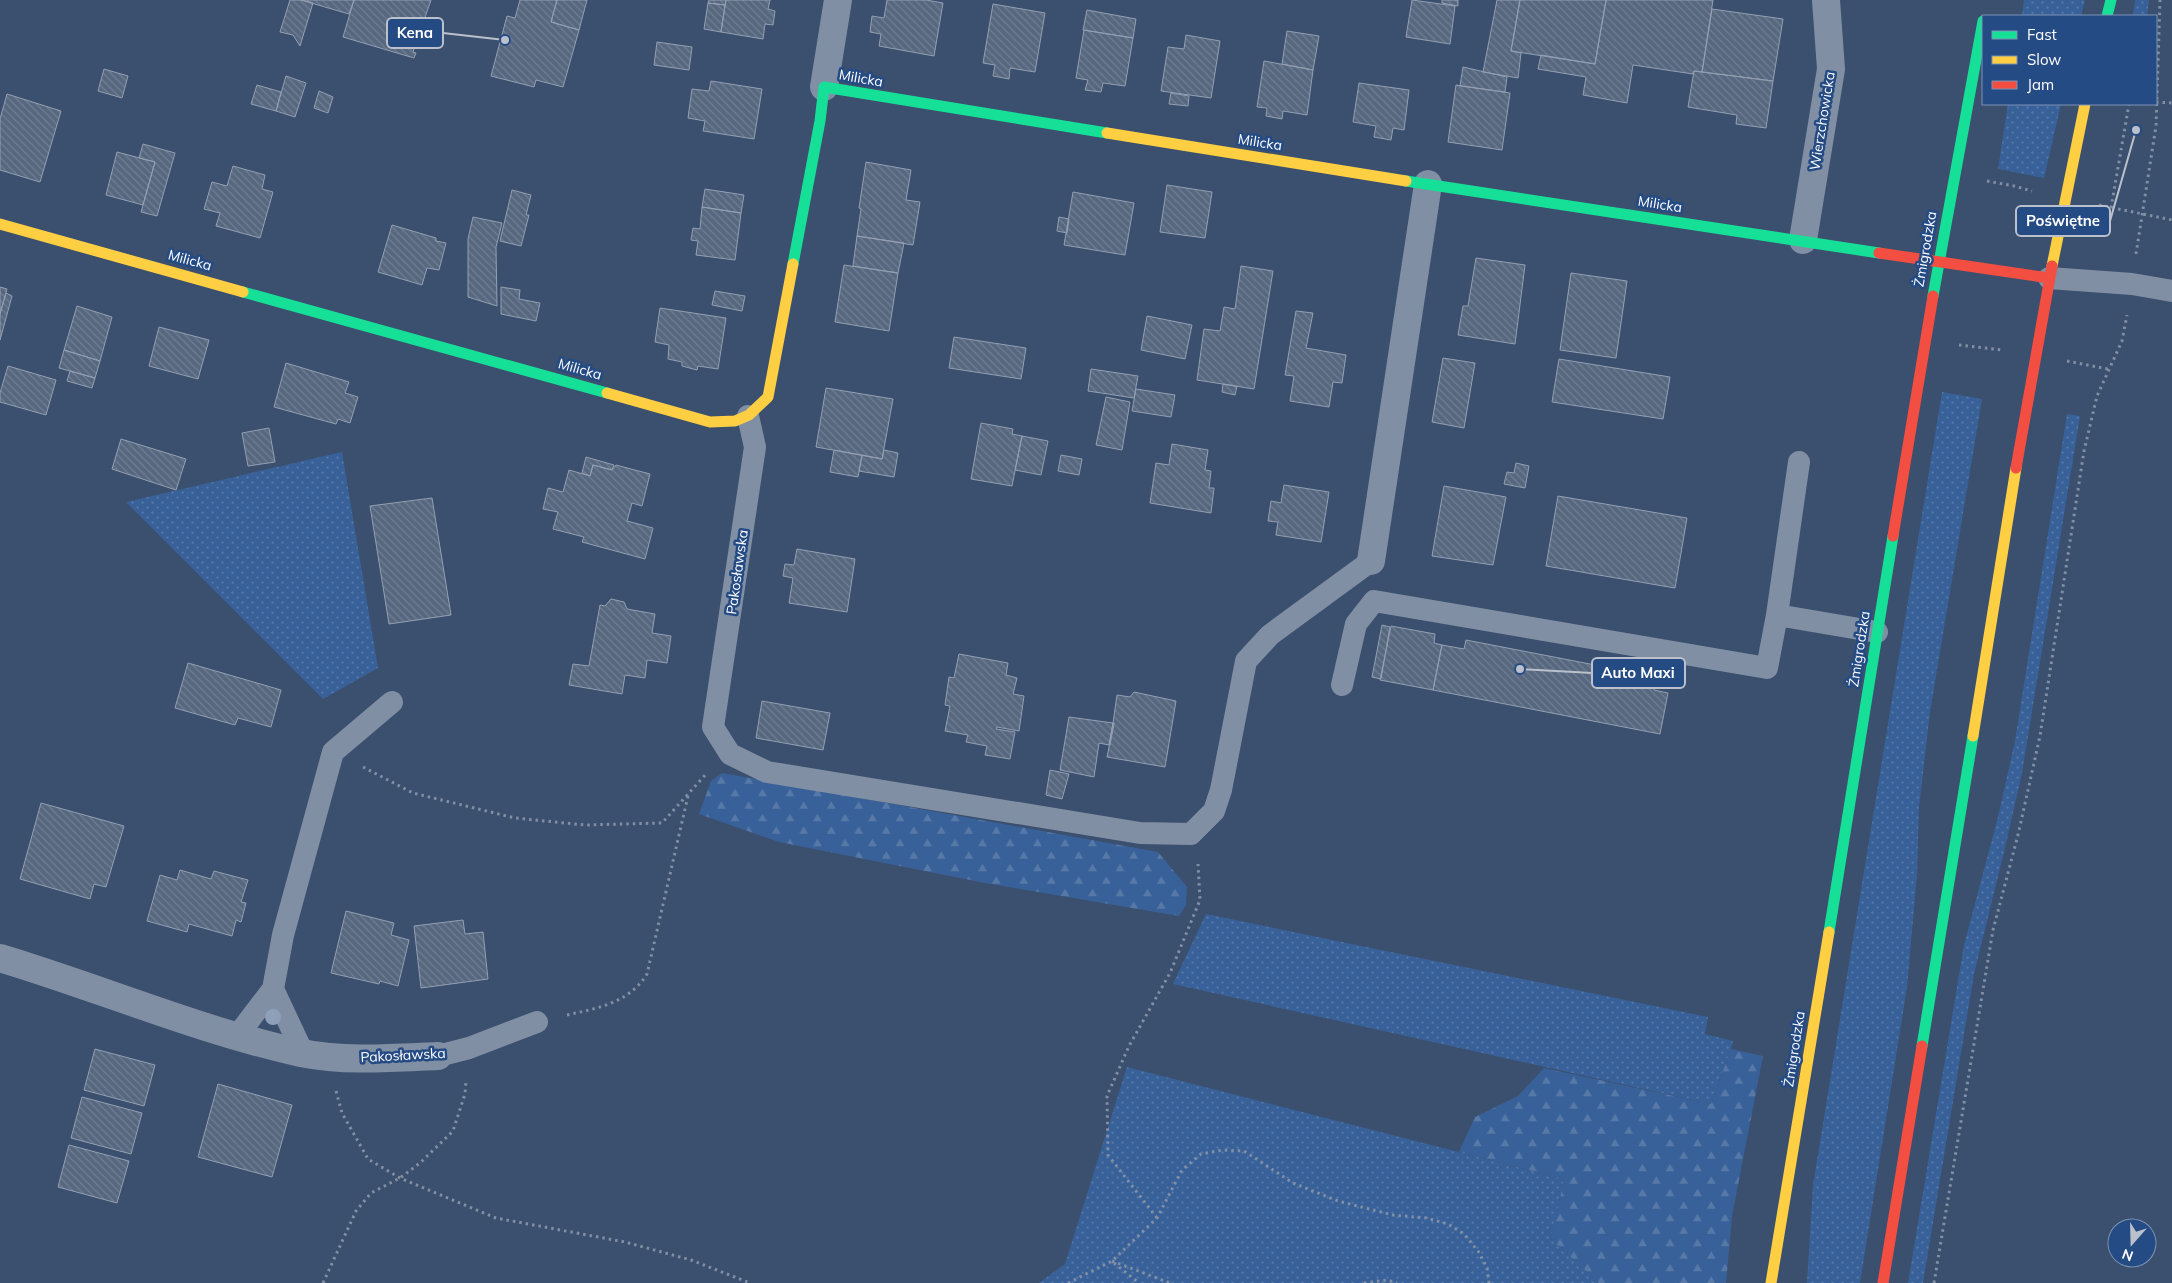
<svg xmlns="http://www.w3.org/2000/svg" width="2172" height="1283" font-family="Mulish,sans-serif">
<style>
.green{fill:url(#green-dots)}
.forest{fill:url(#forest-firs)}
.building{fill:url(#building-back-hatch);stroke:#94a0b2}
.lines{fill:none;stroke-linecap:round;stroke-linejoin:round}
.path{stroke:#818fa4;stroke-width:3;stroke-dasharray:2.5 4;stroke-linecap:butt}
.lane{stroke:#818fa4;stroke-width:22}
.street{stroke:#818fa4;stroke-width:28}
.fast{stroke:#16e098;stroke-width:11}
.slow{stroke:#ffcf43;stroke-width:11}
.jam{stroke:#f24e42;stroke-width:11}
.tree{fill:#8e9fb9}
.labels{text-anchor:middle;stroke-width:5;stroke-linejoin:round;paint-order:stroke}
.street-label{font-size:14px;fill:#fff;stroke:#254b84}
.leader{fill:none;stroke:#bac1cc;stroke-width:2}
.callout-dot{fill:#bac1cc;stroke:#254b84;stroke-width:2}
.callout{fill:#254b84;stroke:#bac1cc;stroke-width:2}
.callout-label{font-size:15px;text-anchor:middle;font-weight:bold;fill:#fff}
</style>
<defs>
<pattern id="green-dots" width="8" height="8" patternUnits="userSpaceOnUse" patternTransform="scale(1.25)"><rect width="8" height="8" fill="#396199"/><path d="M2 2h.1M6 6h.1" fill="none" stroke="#5779a8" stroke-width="1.8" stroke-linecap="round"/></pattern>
<pattern id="forest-firs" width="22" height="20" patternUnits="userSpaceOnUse" patternTransform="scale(1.25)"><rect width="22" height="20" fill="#396199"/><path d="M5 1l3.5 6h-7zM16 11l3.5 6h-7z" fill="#5779a8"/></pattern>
<pattern id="building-back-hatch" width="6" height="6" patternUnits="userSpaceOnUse" patternTransform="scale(1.25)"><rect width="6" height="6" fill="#56677f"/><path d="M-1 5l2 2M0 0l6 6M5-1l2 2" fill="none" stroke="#6f7e92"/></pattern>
</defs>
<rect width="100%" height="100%" fill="#3b4f6e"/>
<path class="green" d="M2024 0H2085L2081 16H2022Z
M2135 0H2149L2147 16H2133Z
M2008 104H2061L2044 178 1998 169Z
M1942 392 1982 399 1930 712 1919 808 1917 875 1907 987 1860 1283H1807L1813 1185Z
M2067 414 2080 416 2022 773 2004 852 1974 974 1923 1283H1908L1964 945 1998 817 2015 741Z
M342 452 378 668 323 699 126 502Z
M1206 914 1708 1017 1705 1034 1733 1041 1731 1049 1711 1104 1173 984Z
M1127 1067 1564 1179 1551 1239 1599 1283H1039L1065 1264Z"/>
<path class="forest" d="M722 773 1158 852 1187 887 1186 905 1179 916 985 883 779 842 699 814 711 781Z
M1731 1049 1763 1056 1732 1216 1726 1283H1599L1551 1239 1564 1179 1459 1152 1475 1117 1518 1096 1544 1068 1711 1104Z"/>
<path class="building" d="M290 0H301L313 3 300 46 293 35 280 32Z
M301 0H354L349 14Z
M354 0H431L413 52 416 53 414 58 343 37Z
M520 0H557L551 22 579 30 563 87 536 80 534 87 491 76 507 16 515 18Z
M557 0H587L579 30 551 22Z
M709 0H726L725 5 708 3Z
M726 0H770L768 9 775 11 773 25 765 24 763 39 721 32Z
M887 0H926L943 3 934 56 879 46 881 34 870 32 872 16 884 18Z
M1412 0 1455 6 1450 44 1406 37Z
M1442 0H1458V6L1442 3Z
M1497 0H1520L1511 51 1521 53 1518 78 1483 72Z
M1520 0H1606L1595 64 1511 51Z
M1606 0H1713L1702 72 1694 71 1693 74 1633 65 1627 103 1583 95 1586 77 1538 69 1541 55 1595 64Z
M708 3 725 5 721 32 704 29Z
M993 4 1045 13 1035 72 1010 68 1009 79 993 76 995 65 983 63Z
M1712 9 1783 19 1773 81 1702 72Z
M1087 10 1136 19 1133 38 1083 30Z
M1084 30 1133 38 1125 86 1103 83 1101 92 1085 90 1088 80 1076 78Z
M1287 31 1319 36 1313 70 1282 64Z
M1186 35 1220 41 1211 98 1161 91 1168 47 1184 49Z
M657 42 692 47 689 70 654 65Z
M1264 61 1313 70 1307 115 1283 111 1282 119 1266 116 1267 108 1257 107Z
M1463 67 1507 77 1505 92 1460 86Z
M104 69 128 76 122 98 98 91Z
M1694 71 1773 81 1766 128 1736 124 1737 115 1688 107Z
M286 76 306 83 295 117 276 111Z
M711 81 762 89 754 139 703 131 705 121 688 118 692 89 709 91Z
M1359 83 1409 90 1404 130 1393 128 1391 140 1374 137 1376 126 1353 122Z
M257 85 281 92 276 111 251 104Z
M1456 85 1510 93 1502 150 1448 142Z
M319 91 333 97 328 113 314 108Z
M1171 93 1189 96 1188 106 1169 104Z
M7 94 61 111 40 182 0 170V119Z
M143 144 175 153 157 216 141 212 155 162 139 158Z
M117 152 155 162 143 205 106 195Z
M866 162 911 170 906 200 920 202 913 245 857 236 861 209 859 208Z
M233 166 265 175 262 189 273 192 260 238 216 226 220 213 204 209 212 182 227 186Z
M1167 185 1212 192 1205 238 1160 232Z
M705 189 744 195 741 213 702 207Z
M512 190 531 195 526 215H529L521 246 500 241Z
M1073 192 1134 203 1125 255 1064 245Z
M702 207 741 213 735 260 696 255 698 241 691 240 693 228 700 229Z
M473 217 502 223 496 247 497 306 468 297V239Z
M1059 217 1069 219 1067 233 1057 231Z
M392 225 436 238V241L446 243 439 270 427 268 422 285 378 272Z
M857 236 904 243 898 273 853 266Z
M1476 258 1525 265 1515 344 1458 335 1463 306H1468Z
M844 265 898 273 889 331 835 322Z
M1241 266 1273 271 1254 389 1197 380 1204 329 1220 331 1224 307 1235 309Z
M1571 273 1627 281 1616 358 1560 350Z
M0 287 7 289 0 314Z
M501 287 520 290 519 299 540 303 536 321 501 314Z
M715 291 745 296 742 311 712 305Z
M6 293 12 296 0 340V314Z
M77 306 112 317 100 361 64 350Z
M660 308 726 318 718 369 698 366 697 370 682 366V362L668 359 669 345 655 342Z
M1296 311 1313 313 1306 348 1346 355 1342 383 1333 382 1329 407 1290 401 1294 376 1285 375Z
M1147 316 1192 325 1185 359 1141 350Z
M159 327 209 340 198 379 149 366Z
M954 337 1026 348 1021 379 949 368Z
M64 350 100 361 95 378 59 368Z
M1443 358 1475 363 1464 428 1432 422Z
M1559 359 1670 377 1663 419 1552 402Z
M286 363 349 382 345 393 358 397 350 423 338 419 336 424 274 407Z
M8 366 56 380 46 415 0 402V393Z
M1091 369 1138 376 1134 398 1088 391Z
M70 371 95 378 92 388 67 381Z
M1223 384 1237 386 1235 395 1222 392Z
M826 388 893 399 882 459 816 447Z
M1136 389 1175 395 1171 417 1132 411Z
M1106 397 1130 402 1122 450 1096 445Z
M981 423 1013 429 1012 434 1022 436 1012 486 971 479Z
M269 428 275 462 248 466 242 433Z
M1022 436 1048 441 1041 475 1015 470Z
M121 439 186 459 176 490 112 469Z
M1172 444 1208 450 1205 470 1211 471 1209 488H1214L1211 513 1150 503 1156 463 1169 465Z
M834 450 862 455 858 477 830 472Z
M884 450 898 453 894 477 859 471 862 455 882 459Z
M1061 455 1082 459 1079 475 1058 471Z
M586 457 614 465 612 470 593 465 590 476 582 473Z
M1516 463 1529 466 1525 488 1504 484 1507 472 1514 473Z
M593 465 612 470 616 465 650 474 642 506 632 503 627 521 653 528 645 559 582 542 584 537 553 529 558 512 543 509 548 488 563 492 569 470 590 476Z
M1284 485 1329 492 1321 542 1276 535 1278 522 1268 521 1271 501 1281 503Z
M1444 486 1506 497 1493 565 1432 556Z
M1558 496 1687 518 1675 588 1546 566Z
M432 498 451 615 389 624 370 506Z
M797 549 855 559 847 612 789 603 793 578 783 576 785 564 794 565Z
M611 599 624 602 627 609 655 614 652 633 671 636 667 663 647 660 645 678 625 675 622 694 569 685 573 664 589 666 600 605 605 606Z
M1382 625 1390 627 1381 679 1372 677Z
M1391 626 1435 634 1434 643 1442 645 1433 690 1380 680Z
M1466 640 1657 677 1654 690 1668 693 1660 734 1433 690 1442 645 1464 649Z
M959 654 1008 663 1006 675 1017 678 1013 694 1024 696 1019 731 997 727 996 729 1015 732 1010 759 985 755 987 746 966 742 968 735 945 731 950 706 945 705 949 677 954 678Z
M188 663 281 690 271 727 238 718 235 725 175 708Z
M1134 692 1176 701 1165 767 1107 757 1114 723H1113L1117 695 1130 697Z
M762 701 830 713 823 750 756 738Z
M1069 717 1113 723 1109 745 1099 743 1094 777 1060 770Z
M1113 723H1114L1110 745H1109Z
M1050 770 1069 774 1062 799 1046 795Z
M41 803 124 826 106 887 94 884 90 899 20 879Z
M180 870 211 879 214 871 248 880 241 902 246 903 241 922 236 920 232 936 189 924 187 932 147 921 160 875 177 880Z
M346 911 394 923 391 935 409 940 398 986 380 981 379 984 331 973Z
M463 920 465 934 483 932 488 979 421 988 414 926Z
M95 1049 155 1065 144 1106 84 1090Z
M218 1084 292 1105 272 1177 198 1157Z
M82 1097 142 1113 131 1154 71 1138Z
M69 1145 129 1161 117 1203 58 1187Z"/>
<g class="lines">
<path class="path" d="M2156 102 2172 103
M1987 181 2014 186 2032 191
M2099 205 2172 220
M2111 208 2129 104
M2136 254 2156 126 2160 0
M1959 345 2002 350
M2067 361 2108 369
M363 767 413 793 515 818 585 825 662 823 707 773
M567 1015C598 1008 629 1003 647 974L688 796
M336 1091 342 1113 368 1159 400 1178 496 1218 625 1242 691 1260 750 1283
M1157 1218 1108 1155 1107 1096 1129 1046 1170 973 1200 900 1198 864
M1112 1261 1170 1283
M1114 1263 1139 1283
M323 1283 356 1211 371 1193 400 1178 420 1163 453 1131 465 1094 466 1081
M1068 1283 1112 1261 1157 1218 1182 1170 1201 1154 1223 1150 1244 1151 1293 1183 1338 1201 1393 1215 1426 1218 1448 1224 1464 1234 1478 1251 1487 1268 1489 1283
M1364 1283 1387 1280 1397 1283
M1934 1283 1993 930 2018 835 2040 736 2084 451 2097 396 2122 341 2127 315"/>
<path class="lane" d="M2049 278 2132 284 2172 291
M748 416 755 447 713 727 730 754 767 772 1140 833 1191 834 1214 811 1221 790 1246 661 1270 635 1371 561
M1777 615 1877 632
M1342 685 1356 624 1374 601 1767 668 1777 615 1799 462
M273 989 303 1053
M237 1036 273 989 283 935 333 752 392 702
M438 1056 469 1048 537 1022"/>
<path class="street" d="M824 87 838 0
M1803 240 1831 69 1826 0
M1371 561 1428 184
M0 958C100 988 200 1031 301 1053 346 1062 393 1058 438 1056"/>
<path class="fast" d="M2107 16 2111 0
M1406 181 1879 253
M793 264 820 121 824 87 1107 133
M243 292 607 393
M1933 296 1983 21
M1829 932 1893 536
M1922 1046 1973 736"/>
<path class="slow" d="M1107 133 1406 181
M0 224 243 292
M2052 266 2085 104
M607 393 710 422 735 421 749 415 768 397 793 264
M1973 736 2016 468
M1771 1283 1829 932"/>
<path class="jam" d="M1879 253 2049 278
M2016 468 2052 266
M1893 536 1933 296
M1883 1283 1922 1046"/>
</g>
<circle class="tree" cx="273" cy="1017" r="8"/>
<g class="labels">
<g class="street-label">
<text transform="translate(861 78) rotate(10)" y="5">Milicka</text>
<text transform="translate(1822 121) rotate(-81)" y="5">Wierzchowicka</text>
<text transform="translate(1260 142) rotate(9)" y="5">Milicka</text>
<text transform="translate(1660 204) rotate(9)" y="5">Milicka</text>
<text transform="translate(1925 249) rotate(-80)" y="5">Żmigrodzka</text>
<text transform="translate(190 260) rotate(15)" y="5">Milicka</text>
<text transform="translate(580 369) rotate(16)" y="5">Milicka</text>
<text transform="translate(737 572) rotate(-82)" y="5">Pakosławska</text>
<text transform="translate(1859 649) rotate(-81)" y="5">Żmigrodzka</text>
<text transform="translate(1794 1049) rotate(-81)" y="5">Żmigrodzka</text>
<text transform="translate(403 1055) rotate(-3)" y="5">Pakosławska</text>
</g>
</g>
<path class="leader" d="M505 40L443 33M2136 130L2110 221M1520 669L1592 673"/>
<g class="callout-dot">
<circle cx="505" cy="40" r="5"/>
<circle cx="2136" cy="130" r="5"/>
<circle cx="1520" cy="669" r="5"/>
</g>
<g class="callout">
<rect x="387" y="18" width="56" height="30" rx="5"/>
<rect x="2016" y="206" width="94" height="30" rx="5"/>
<rect x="1592" y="658" width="93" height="30" rx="5"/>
</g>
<g class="callout-label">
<text x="415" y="38">Kena</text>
<text x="2063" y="226">Poświętne</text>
<text x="1638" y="678">Auto Maxi</text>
</g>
<rect x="1982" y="15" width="175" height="90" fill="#254b84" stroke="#7c93b5"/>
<rect x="1992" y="31" width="25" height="8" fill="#16e098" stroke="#7c93b5"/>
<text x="2027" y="40" font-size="15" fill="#ffffff">Fast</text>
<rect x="1992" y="56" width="25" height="8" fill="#ffcf43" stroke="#7c93b5"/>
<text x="2027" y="65" font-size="15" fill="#ffffff">Slow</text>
<rect x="1992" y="81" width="25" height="8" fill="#f24e42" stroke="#7c93b5"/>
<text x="2027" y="90" font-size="15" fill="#ffffff">Jam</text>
<g transform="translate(2132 1243) rotate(200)"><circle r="24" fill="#254b84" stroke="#7c93b5"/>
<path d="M0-4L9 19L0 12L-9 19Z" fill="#bac1cc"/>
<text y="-8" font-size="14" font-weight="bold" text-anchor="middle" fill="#ffffff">N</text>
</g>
</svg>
